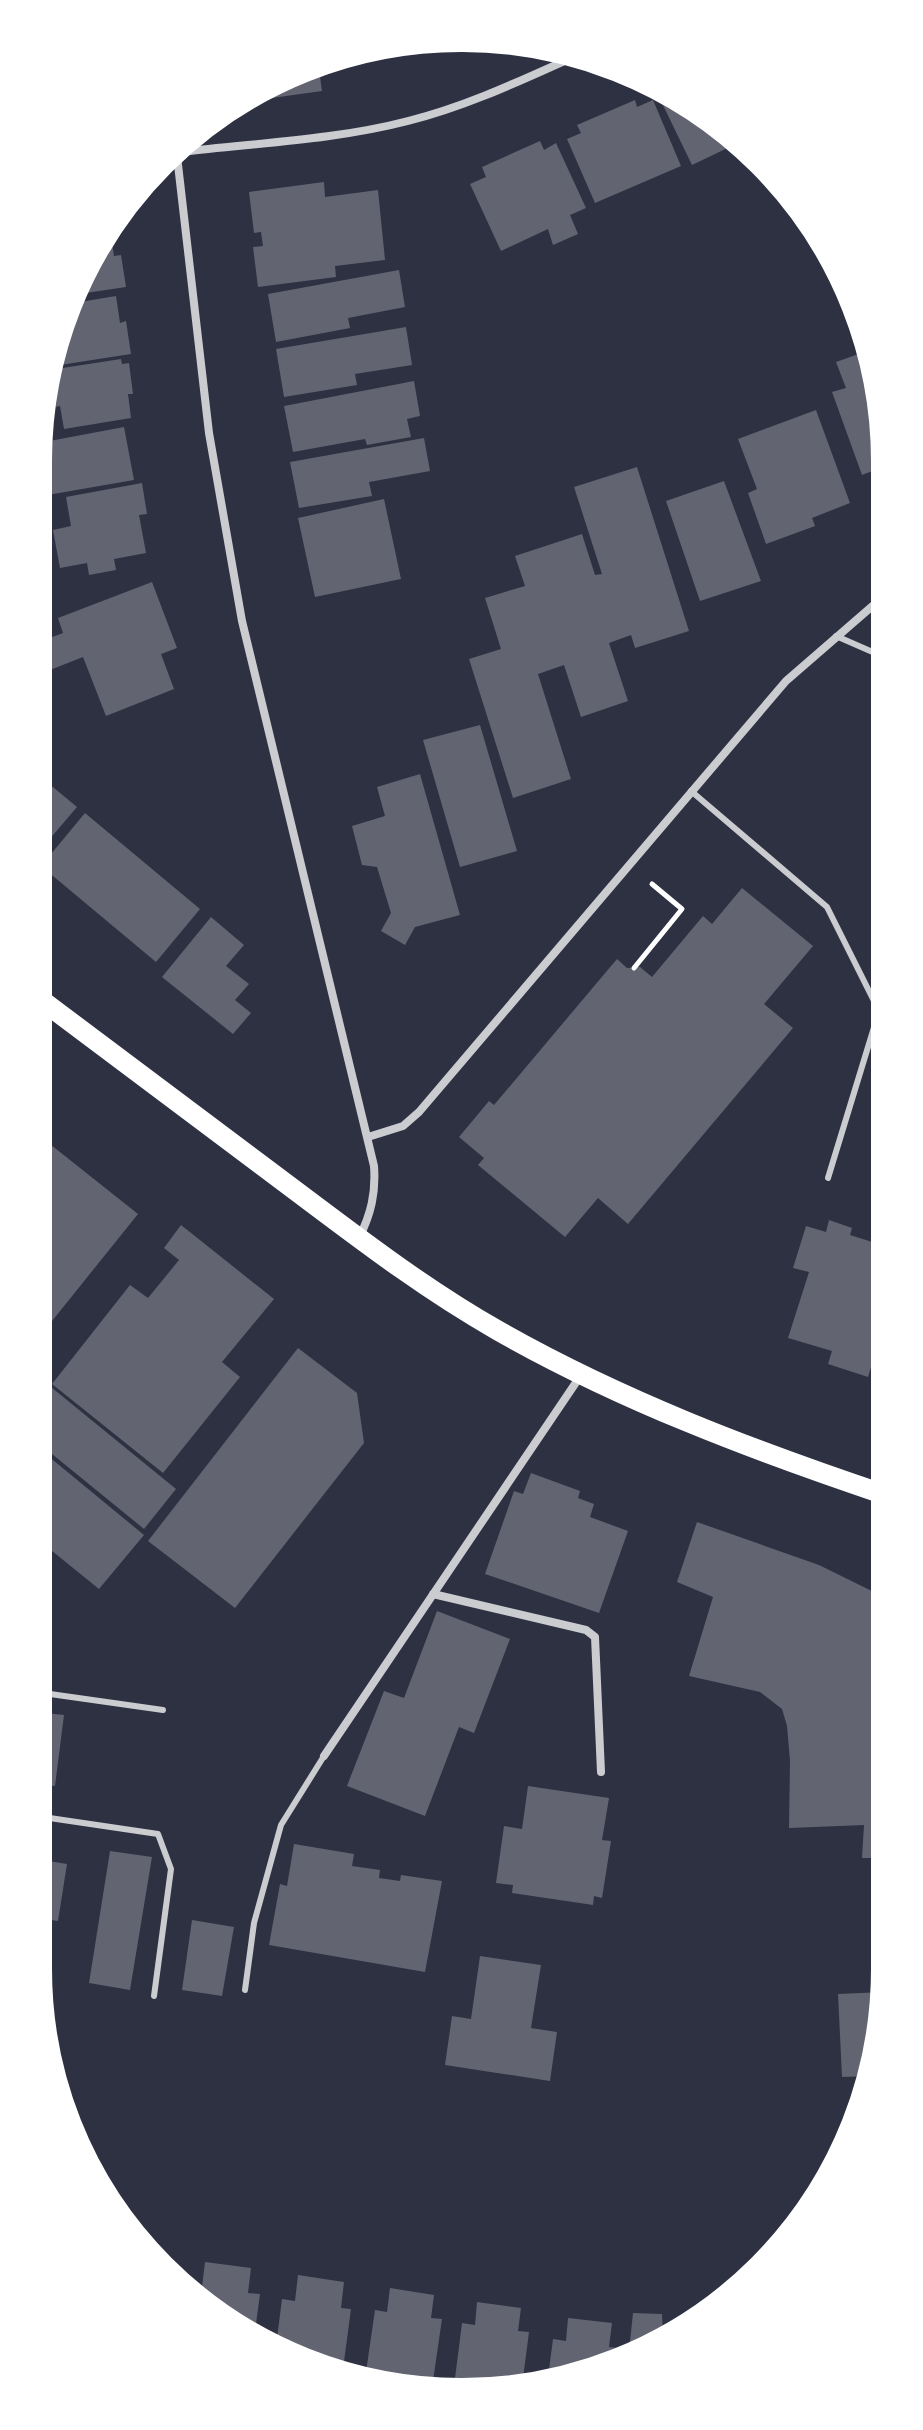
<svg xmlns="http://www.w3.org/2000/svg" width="923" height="2430" font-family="'Noto Sans',sans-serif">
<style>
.building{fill:#626471}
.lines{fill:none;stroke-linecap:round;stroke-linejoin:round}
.path{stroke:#fff;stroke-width:5}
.service{stroke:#caccd0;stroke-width:6}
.minor{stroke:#caccd0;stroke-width:8}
.primary{stroke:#fff;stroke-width:20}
.rim{fill:none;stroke:#fff;stroke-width:4}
</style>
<rect width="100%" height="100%" fill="#2d3142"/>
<path class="building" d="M319 69 322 91 237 103 249 93Z
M669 95 698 107 738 143 692 165 660 99Z
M635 100 637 107 653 100 681 166 595 203 567 139 581 133 577 125Z
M540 141 544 150 556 143 586 208 570 215 578 234 553 245 548 229 501 251 470 184 486 177 482 167Z
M324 182 325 197 378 190 385 260 335 266 336 277 258 287 253 247 263 246 261 232 254 233 249 192Z
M110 230 114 256 121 255 126 287 79 294Z
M399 270 405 307 348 318 350 328 276 342 268 294Z
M116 296 120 323 126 321 131 354 60 365 56 343 54 344 74 303Z
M406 327 412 365 355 374 357 385 284 397 276 349Z
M867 351 883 406V467L862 475 832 392 846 388 836 362Z
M121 359 122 364 129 363 133 394H128L131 418 64 429 60 406 55 407 51 377 57 375 56 369Z
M414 381 420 416 407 419 411 437 367 445 365 439 293 452 284 406Z
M816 410 850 503 812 518 815 526 766 544 748 493 757 489 738 439Z
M124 427 134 480 36 497 39 443Z
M424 438 430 471 369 482 372 496 299 508 290 462Z
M637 467 689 631 635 648 631 635 609 643 628 701 581 717 564 665 538 674 571 779 513 798 469 659 501 649 485 598 525 586 515 556 582 534 595 575 602 574 574 487Z
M724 481 761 581 700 601 666 501Z
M142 483 147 514 139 515 146 553 114 559 116 570 89 575 87 563 60 568 53 530 71 526 66 497Z
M384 499 401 579 315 597 298 518Z
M152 582 177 648 161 654 174 689 106 716 83 657 50 670 39 642 63 633 58 618Z
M480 725 517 851 460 867 423 740Z
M36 773 77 807 36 855Z
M420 774 460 915 415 927 405 945 381 931 391 913 377 867 362 865 352 826 385 816 377 787Z
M85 813 200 909 156 962 41 866Z
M742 888 813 946 764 1004 793 1028 628 1224 598 1198 565 1237 478 1165 484 1158 459 1137 489 1101 494 1105 617 959 627 968 640 967 652 977 703 916 712 924Z
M211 917 244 945 226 966 249 984 235 1000 251 1013 233 1034 162 977Z
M36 1133 138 1214 36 1341Z
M829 1220 852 1228 850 1235 885 1246V1322L868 1377 828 1364 832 1351 788 1338 809 1272 793 1268 806 1226 826 1232Z
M181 1225 274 1299 222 1362 240 1377 163 1473 52 1384 130 1285 148 1298 179 1260 164 1248Z
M298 1348 357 1393 364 1443 235 1608 148 1541Z
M51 1387 176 1489 144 1529 36 1441V1405Z
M36 1446 144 1535 99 1589 36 1538Z
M531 1473 580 1491 578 1498 594 1504 590 1517 628 1531 599 1613 485 1574 514 1491 523 1494Z
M697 1522 819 1565 886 1598 887 1858H862L864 1825 789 1828 790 1761 787 1726 782 1709 760 1692 689 1676 713 1597 677 1582Z
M437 1611 510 1639 474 1733 459 1727 425 1816 347 1786 384 1691 404 1698Z
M36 1712 64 1715 55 1786 36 1784Z
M528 1786 609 1798 602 1840 611 1841 602 1898 594 1896 593 1905 512 1893 513 1885 496 1883 504 1826 522 1829Z
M294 1844 354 1854 352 1866 380 1870 379 1878 400 1881 401 1875 442 1881 425 1972 269 1945 280 1884 287 1886Z
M110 1851 152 1857 130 1990 89 1983Z
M36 1859 67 1864 58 1921 36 1918Z
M192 1920 234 1927 222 1996 182 1990Z
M480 1956 541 1965 531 2028 557 2032 550 2081 445 2065 452 2016 471 2019Z
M884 1992 873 2076 842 2077 838 1994Z
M849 2100H862L850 2125Z
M205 2262 251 2268 248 2293 260 2294 254 2339 189 2288V2285L202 2287Z
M298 2275 344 2282 341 2308 351 2309 343 2369 276 2346 282 2299 295 2301Z
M390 2288 434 2295 431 2318 442 2319 433 2381 366 2372 375 2310 387 2312Z
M477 2302 521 2308 518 2331 529 2332 522 2386 471 2388 454 2386 462 2323 475 2325Z
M633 2313 662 2314 663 2337 629 2351Z
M568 2318 612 2323 609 2347 619 2348 618 2355 547 2385 553 2339 566 2341Z"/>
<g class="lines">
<path class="path" d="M634 968 682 909 652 884"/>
<path class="service" d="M836 636 884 657
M691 791 827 907 879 1011 828 1178
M36 1692 163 1710
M36 1816 158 1834 171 1869 154 1996
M245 1990 254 1923 281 1825 324 1756"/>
<path class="minor" d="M182 152C256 143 335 140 408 121 468 106 524 79 580 54
M177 156 209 433 242 621 374 1166C376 1193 371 1214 359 1238
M368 1137 403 1126 419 1112 786 681 884 596
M433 1594 586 1630 595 1637 601 1772
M324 1756 581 1375"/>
<path class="primary" d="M36 996C120 1059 204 1122 288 1185 356 1236 423 1288 497 1330 620 1400 752 1450 886 1495"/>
</g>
<path d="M0 0H923V2430H0ZM461 50H462A411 411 0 0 1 873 461V1969A411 411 0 0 1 462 2380H461A411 411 0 0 1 50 1969V461A411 411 0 0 1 461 50Z" fill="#fff" fill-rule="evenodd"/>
<path class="rim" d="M461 50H462A411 411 0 0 1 873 461V1969A411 411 0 0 1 462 2380H461A411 411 0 0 1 50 1969V461A411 411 0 0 1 461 50Z"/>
</svg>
